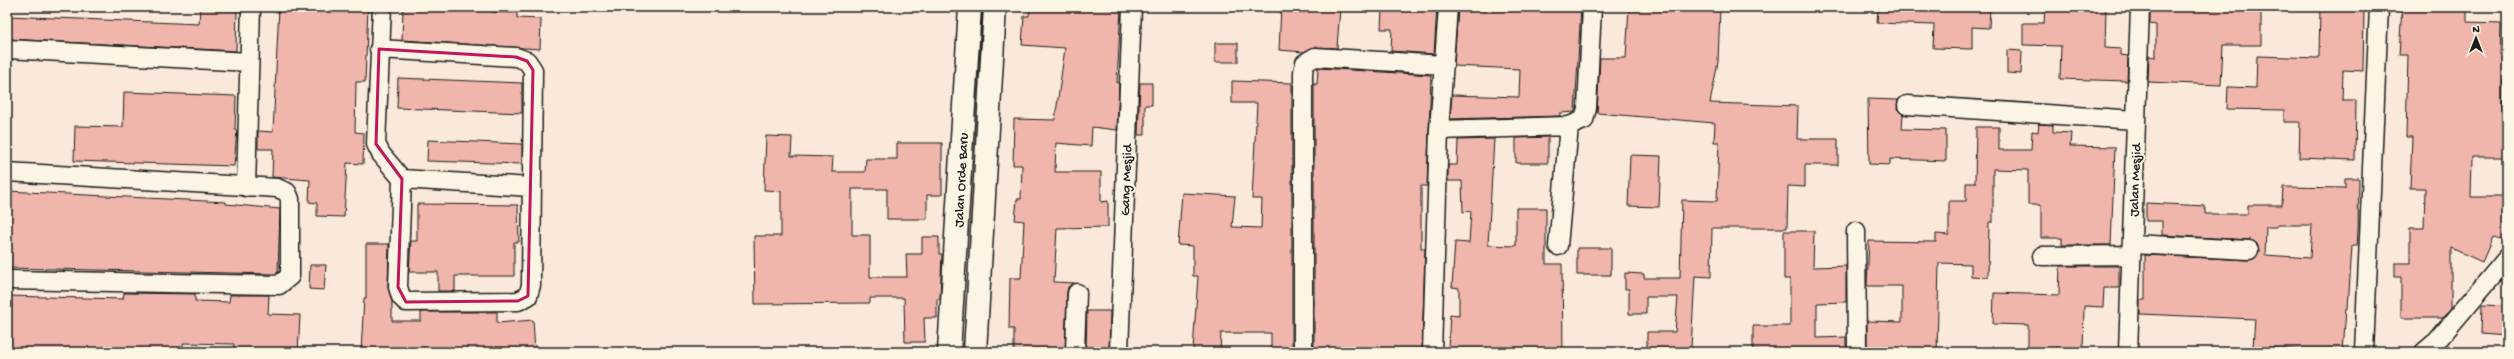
<svg xmlns="http://www.w3.org/2000/svg" width="2514" height="359" font-family="'Gochi Hand',sans-serif">
<style>
.building{fill:#f0b6ac;stroke:#1c1c1c;fill-rule:evenodd}
.lines{fill:none;stroke-linecap:round;stroke-linejoin:round}
.street-casing{stroke:#1c1c1c;stroke-width:21}
.secondary-casing{stroke:#1c1c1c;stroke-width:25}
.street{stroke:#fcf5e5;stroke-width:18}
.secondary{stroke:#fcf5e5;stroke-width:22}
.marked{fill:none;stroke:#c2185b;stroke-width:3;stroke-linejoin:round}
.labels{text-anchor:middle;stroke-width:4;stroke-linejoin:round;paint-order:stroke}
.street-label{font-size:14px;fill:#1c1c1c;stroke:#fcf5e5}
</style>
<rect width="100%" height="100%" fill="#fae8da"/>
<filter id="ink" filterUnits="userSpaceOnUse"><feTurbulence type="fractalNoise" baseFrequency=".025" numOctaves="2"/><feDisplacementMap in="SourceGraphic" scale="8" xChannelSelector="R" yChannelSelector="G"/><feConvolveMatrix kernelMatrix="1 2 1 2 8 2 1 2 1" color-interpolation-filters="sRGB"/></filter>
<g filter="url(#ink)">
<path class="building" d="M200 7H237L236 51 7 39V16L199 24Z
M279 7H368L365 82H356L355 132 364 133 363 164 347 163 344 217 317 216V203L309 202 310 180 272 177 273 149H258V131L273 132Z
M453 7H493L492 12 517 13V18L541 19 540 49 402 40 403 8 453 10Z
M1030 7H1121L1117 83H1119L1117 130 1092 127 1091 146 1056 143 1055 172H1101V202L1108 201V227L1057 228 1054 282 1075 283 1068 287 1067 293 1065 352H1014V329H1009L1010 278H1021L1024 221 1015 220 1017 199H1021L1022 165H1013L1014 119 1055 120 1065 48 1022 45 1024 16H1029Z
M1281 7H1340L1337 48 1316 47 1304 52 1279 50Z
M1390 7H1437L1434 54 1391 51 1392 29H1381L1382 9 1390 10Z
M1458 7H1581L1575 112 1560 113V116L1450 119 1452 95 1519 97 1520 69 1454 66Z
M1629 7H1720L1718 62 1710 103 1798 106 1797 139H1838V165H1805V187L1788 186 1787 228H1712L1711 277 1695 276 1691 348 1647 349V332H1675L1678 297H1646V314H1629V289H1625V273L1644 274V278H1680L1682 200 1717 201 1719 142H1714L1715 123 1597 113 1600 58H1626Z
M1878 7H1990L1989 28 1972 27V49L1933 48 1934 25 1877 23Z
M2045 7H2106L2105 48 2121 49V55L2128 56 2127 81 2060 79 2061 46 2023 45V23H2044Z
M2150 7H2261V45H2223L2221 85 2148 82 2149 56 2156 57V25L2150 24Z
M2320 7 2364 8 2363 71 2343 70 2342 100H2356L2355 160 2299 158 2300 122H2284V110L2227 109 2228 87 2256 88 2257 56 2319 58Z
M2402 7H2467V22L2501 23 2500 56H2507V81H2503L2502 116 2503 131H2507V157H2472L2471 197H2507V240L2493 237 2482 262 2451 248V309L2442 318H2401V277H2395V263H2410V228H2424L2425 188H2410L2412 137H2406L2408 55H2399Z
M1215 43H1238V62H1215Z
M2007 50 2022 51 2021 74 2007 73Z
M1318 68 1431 75 1427 186H1421V248H1425L1422 352H1314V84H1317Z
M398 78 522 83V113L397 108Z
M1232 81 1292 83V352H1271V333H1221L1220 352 1193 350 1198 276H1193V246L1178 245 1182 193 1235 196 1232 227 1261 228 1262 199H1252L1257 103H1232Z
M1140 83H1152V105H1145V135H1138Z
M124 92 236 96 235 130H237L234 166 74 161 75 126 123 127Z
M1868 99 1898 100 1897 109 1903 114 1902 129 1946 130V161L1890 159V165L1869 164Z
M2039 124 2053 125V132L2071 133 2070 146 2115 147 2111 245H2062V238H2041V205H2028V170L1993 169V222H1989L1988 277 1971 276V264L1939 263 1937 352H1867V321L1902 322V286H1867L1869 241 1936 242V234L1949 235V201H1966V183H1975L1976 127H1999V150H2031L2032 131 2038 132Z
M766 136 792 137 791 156 833 157 832 172H865L866 159H897V143H942V195H927V219H887V189H852V235H870V277H907L906 254H922V237H939V254H942L940 299H937V318H924L925 342H905L904 298H870V303L755 304 754 236H781V191L764 190Z
M1548 137V163H1516V138Z
M1494 139 1488 245 1516 246V208H1546V264H1562L1563 352H1486L1448 349 1450 315 1459 316V288L1452 287 1455 242 1469 243 1471 211 1463 212 1462 181H1448V165H1457L1458 140Z
M428 140 522 144V164L427 161Z
M1630 155 1661 156 1659 207 1628 206Z
M2345 178H2359L2358 231 2357 246H2352L2348 308H2346L2343 352 2253 347 2255 319 2140 314V300H2145V255L2248 260 2254 259 2259 251 2258 245 2250 240 2162 235V221H2146V203L2205 206V214H2248V205H2282L2283 187 2345 188ZM2277 225H2312L2310 258 2265 255 2266 227H2277Z
M7 191 226 202V204L280 209 278 272 275 274 7 268Z
M417 204 518 205 519 242H514V276H455V291H438V272H409L411 241H417Z
M1784 231H1814L1813 267 1846 266V302L1817 303V338L1846 337V352H1753V326H1790V279H1784Z
M366 244H389L388 287 392 302V321H421V312H497V323L533 320 535 352H361L364 298H366Z
M1577 248H1611V275H1577Z
M310 265H326L324 290 309 289Z
M2060 266H2119V288H2104L2103 307 2084 306 2083 352H2028V325L1993 324 1994 293 2059 295Z
M124 293 195 294V301L229 302 230 295H269L268 314 300 315 298 352H233L234 344 183 343V352H9L7 296 123 299Z
M2482 305 2507 306V336L2481 334Z
M1087 311H1110L1109 352H1086Z"/>
<g class="lines">
<g class="street-casing">
<path id="street" d="M7 49 249 62
M379 49 516 57 527 61 533 70 531 285 528 296 518 301 406 302 401 297 398 287 402 179 381 154 376 144 382 7
M1907 105 2136 120
M1439 130 1569 126 1584 120 1587 108 1592 7
M7 172 277 188 287 192 290 199V276L279 285 7 280
M402 179 531 187
M246 187 251 7
M1856 231 1857 352
M2132 244 2249 250
M1558 246 1569 126
M2042 256 2131 255
M1075 352 1077 293
M1119 352 1132 7
M1303 352V72L1305 63 1315 57 1444 65
M1432 352 1439 130 1448 7
M2128 352 2140 7
M2364 352 2379 7
M2424 352 2437 341 2507 258"/>
</g>
<g class="secondary-casing">
<path id="secondary" d="M949 352 970 7
M975 352 995 7"/>
</g>
<use href="#street" class="street"/>
<use href="#secondary" class="secondary"/>
</g>
</g>
<path class="marked" d="M379 49 516 57 527 61 533 70 528 296 518 301 406 302 398 287 402 179 376 144Z"/>
<g class="labels">
<g class="street-label">
<text transform="translate(960 180) rotate(-87)" y="5">Jalan Orde Baru</text>
<text transform="translate(1125 180) rotate(-88)" y="5">Gang Mesjid</text>
<text transform="translate(2134 180) rotate(-88)" y="5">Jalan Mesjid</text>
</g>
</g>
<rect width="2514" height="359" fill="none" stroke="#fcf5e5" stroke-width="24"/>
<rect x="12" y="12" width="2490" height="335" fill="none" stroke="#1c1c1c" stroke-width="1.5" filter="url(#ink)"/>
<g transform="translate(2476 38)" stroke="#fcf5e5" stroke-width="3" paint-order="stroke">
<path d="M0-3L7 15L0 10L-7 15Z" fill="#1c1c1c"/>
<text y="-6" font-size="11" font-weight="bold" text-anchor="middle" fill="#1c1c1c">N</text>
</g>
</svg>
